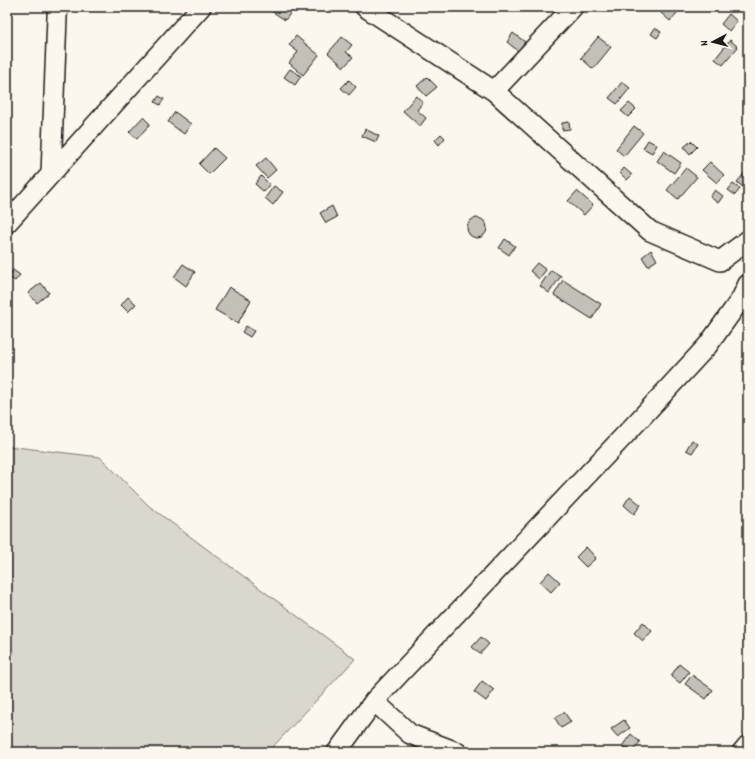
<svg xmlns="http://www.w3.org/2000/svg" width="755" height="759" font-family="Dekko,sans-serif">
<style>
.green{fill:#dad7ce;stroke:#7b7a75}
.building{fill:#c3c0b8;stroke:#1c1c1c}
.lines{fill:none;stroke-linecap:round;stroke-linejoin:round}
.minor-casing{stroke:#1c1c1c;stroke-width:22}
.minor{stroke:#fbf7ec;stroke-width:19}
</style>
<rect width="100%" height="100%" fill="#fbf7ec"/>
<filter id="ink" filterUnits="userSpaceOnUse"><feTurbulence type="fractalNoise" baseFrequency=".025" numOctaves="2"/><feDisplacementMap in="SourceGraphic" scale="8" xChannelSelector="R" yChannelSelector="G"/><feConvolveMatrix kernelMatrix="1 2 1 2 8 2 1 2 1" color-interpolation-filters="sRGB"/></filter>
<g filter="url(#ink)">
<path class="green" d="M7 446 100 457 149 506 355 659 268 752H7Z"/>
<path class="building" d="M272 7H288L293 10 285 20 270 10Z
M665 7H682L670 21 661 13Z
M729 14 737 21 729 31 721 24Z
M655 28 661 32 657 38 651 34Z
M513 33 525 42 518 51 507 42Z
M296 36 319 55 303 75 289 63 298 52 289 45Z
M342 37 352 45 346 52 353 57 344 67 328 53Z
M598 37 611 47 593 69 581 58Z
M730 40 738 47 723 65 715 59Z
M290 69 301 76 295 85 284 77Z
M427 77 437 87 426 96 417 86Z
M349 80 356 87 349 95 341 88Z
M622 82 630 88 617 104 609 98Z
M159 96 164 99 160 105 155 102Z
M416 96 423 102 417 110 426 118 420 126 403 111Z
M629 103 636 109 628 117 621 111Z
M175 112 191 124 184 134 168 122Z
M143 117 150 124 137 139 129 132Z
M569 122 570 129 562 130V123Z
M634 126 643 133 624 156 616 149Z
M365 129 379 136 376 142 362 136Z
M441 134 445 138 439 145 435 140Z
M648 140 657 145 652 153 643 148Z
M691 141 697 147 690 154 684 147Z
M214 148 225 158 209 174 199 164Z
M664 151 681 163 674 173 657 161Z
M266 158 276 170 267 178 256 166Z
M710 162 724 175 717 183 702 170Z
M624 168 632 175 627 180 620 173Z
M686 168 697 177 678 199 667 190Z
M748 169V185L745 189 737 182Z
M261 176 270 185 264 192 255 184Z
M733 184 740 189 735 195 728 190Z
M274 186 283 192 273 205 265 198Z
M715 190 723 196 718 203 710 197Z
M577 191 593 205 584 215 568 201Z
M332 206 337 217 326 223 320 213Z
M467 228a10 10 0 1 1 20 0a10 10 0 1 1-20 0Z
M505 239 515 246 509 255 499 248Z
M651 250 657 260 648 266 642 257Z
M537 263 546 270 539 279 530 271Z
M183 264 195 272 186 286 174 277Z
M13 270 20 275 15 281 9 277Z
M551 270 561 276 549 293 540 286Z
M563 280 601 304 592 319 554 295Z
M41 283 49 293 37 303 28 293Z
M229 287 251 300 238 323 215 310Z
M128 297 136 304 128 312 121 305Z
M246 326 254 331 250 337 242 332Z
M692 440 698 444 692 453 686 450Z
M630 496 641 505 634 514 624 505Z
M586 547 596 558 586 567 576 557Z
M549 572 560 582 551 592 540 582Z
M643 622 652 631 643 641 634 633Z
M481 637 489 644 480 654 472 647Z
M679 664 689 672 680 683 671 676Z
M692 675 713 690 706 699 685 684Z
M482 681 494 690 486 701 474 692Z
M564 712 571 722 561 728 555 718Z
M624 720 630 728 618 737 611 729Z
M631 734 640 742 632 752H630L622 746Z"/>
<g class="lines">
<g class="minor-casing">
<path id="minor" d="M365 7 494 91 650 231 720 261 748 240
M494 91 573 7
M51 174 57 17 58 7
M7 223 201 7
M748 284 741 299 748 304
M374 701 410 734 457 752
M337 752 374 701 639 420 708 345 741 299
M742 752 748 745"/>
</g>
<use href="#minor" class="minor"/>
</g>
</g>
<rect width="755" height="759" fill="none" stroke="#fbf7ec" stroke-width="24"/>
<rect x="12" y="12" width="731" height="735" fill="none" stroke="#1c1c1c" stroke-width="1.5" filter="url(#ink)"/>
<g transform="translate(713 42) rotate(263)" stroke="#fbf7ec" stroke-width="3" paint-order="stroke">
<path d="M0-3L7 15L0 10L-7 15Z" fill="#1c1c1c"/>
<text y="-6" font-size="11" font-weight="bold" text-anchor="middle" fill="#1c1c1c">N</text>
</g>
</svg>
